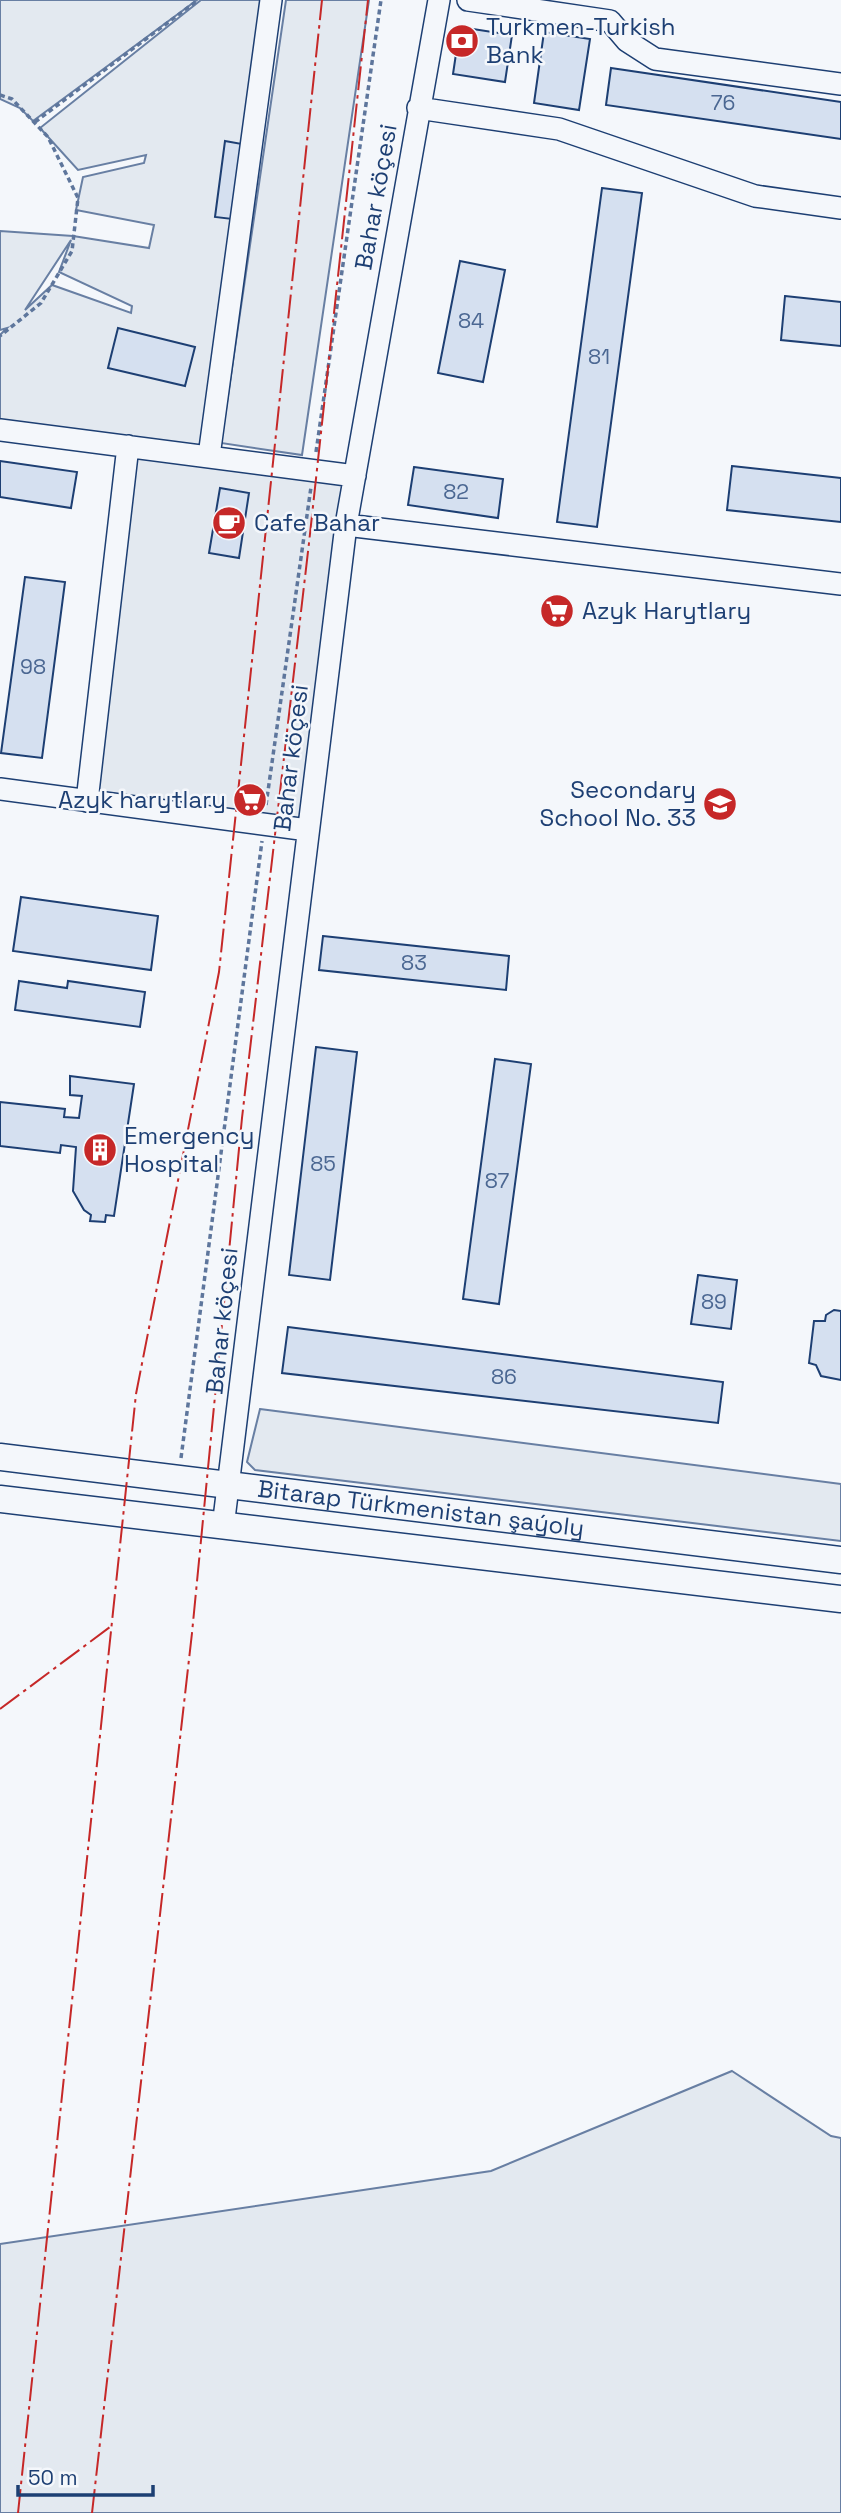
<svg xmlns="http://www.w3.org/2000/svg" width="841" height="2513" font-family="'Space Grotesk',sans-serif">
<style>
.green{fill:#e3e9f0;stroke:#687fa3;stroke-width:2;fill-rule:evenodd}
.building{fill:#d5e0f0;stroke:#1d3f73;stroke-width:2}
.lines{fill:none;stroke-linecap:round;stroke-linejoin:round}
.minor-casing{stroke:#1d3f73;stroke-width:24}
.major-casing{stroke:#1d3f73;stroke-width:29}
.path{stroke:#5e769c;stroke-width:3.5;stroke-dasharray:5 3.5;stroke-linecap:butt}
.minor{stroke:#f4f7fb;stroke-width:21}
.major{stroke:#f4f7fb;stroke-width:26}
.power{stroke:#c62828;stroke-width:2;stroke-dasharray:24 5 3.5 5;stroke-linecap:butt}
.labels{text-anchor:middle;stroke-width:5;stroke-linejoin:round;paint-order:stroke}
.number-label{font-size:21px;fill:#4b6792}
.poi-label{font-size:24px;fill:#1d3f73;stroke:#f4f7fb;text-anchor:start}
.street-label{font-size:24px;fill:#1d3f73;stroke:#f4f7fb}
</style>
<rect width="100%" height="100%" fill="#f4f7fb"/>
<path class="green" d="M0 0H197L33 121 20 108 0 99Z
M201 0H266L209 456 0 430V335L7 328 0 330V231L73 236 149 248 154 225 76 210 83 177 144 163 146 155 78 170 40 128ZM71 240 59 272 132 306 131 313 52 285 25 310Z
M286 0H369L302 455 221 443Z
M125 455 343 482 301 820 84 793Z
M260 1409 841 1484V1541L255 1470 247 1462Z
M732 2071 831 2136 841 2138V2513H0V2244L491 2171Z"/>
<path class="building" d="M460 27 512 35 505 82 453 74Z
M544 32 590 39 579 110 534 103Z
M611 68 841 102V139L606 105Z
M225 141 242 144 232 219 215 217Z
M602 188 642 193 597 527 557 522Z
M460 261 505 270 483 382 438 373Z
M785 296 841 302V346L781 340Z
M118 328 195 347 185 386 108 368Z
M0 461 77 472 71 508 0 497Z
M732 466 841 478V522L727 510Z
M414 467 503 479 498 518 408 505Z
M220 488 249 493 239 558 209 553Z
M25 577 65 582 42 758 1 753Z
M21 897 158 916 151 970 13 951Z
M323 936 509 956 506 990 319 970Z
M19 981 67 988 68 981 145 992 140 1027 15 1010Z
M316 1047 357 1052 330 1280 289 1275Z
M495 1059 531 1064 499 1304 463 1299Z
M70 1076 134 1084 114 1216 106 1215 105 1222 90 1221 91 1215 84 1210 73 1191 76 1147 61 1145 60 1153 0 1146V1102L65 1109 64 1117 79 1118 82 1096 70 1095Z
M698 1275 737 1280 731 1329 691 1324Z
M834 1310 841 1311V1380L821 1376 816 1365 809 1363 814 1321H825L826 1315Z
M288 1327 723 1382 718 1423 282 1373Z"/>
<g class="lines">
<g class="minor-casing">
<path id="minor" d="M468 0 610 21 627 41 655 59 841 84
M418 108 559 129 755 196 841 208
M0 430 355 476
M209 456 271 0
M346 525 841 584
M0 789 308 830
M87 801 128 446
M223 1527 346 525 439 0"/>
</g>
<g class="major-casing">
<g id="major">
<path id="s1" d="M0 1457 841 1560"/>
<path d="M0 1499 841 1599"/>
</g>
</g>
<path class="path" d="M0 95 12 99 48 137 78 198 72 251 41 303 0 336
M35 122 198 0
M316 452 381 0
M266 805 311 487
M181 1458 262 841"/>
<use href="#minor" class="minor"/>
<use href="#major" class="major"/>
<path class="power" d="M0 1709 110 1627
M18 2513 136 1394 219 972 322 0
M92 2513 192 1633 242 1118 309 543 368 0"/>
</g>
<defs>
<g id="bank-disc" transform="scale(1.75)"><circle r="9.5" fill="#c62828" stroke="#f4f7fb"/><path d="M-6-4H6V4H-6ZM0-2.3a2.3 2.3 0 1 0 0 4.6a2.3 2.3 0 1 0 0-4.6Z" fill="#fff"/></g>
<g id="cafe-disc" transform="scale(1.75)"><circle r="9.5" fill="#c62828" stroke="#f4f7fb"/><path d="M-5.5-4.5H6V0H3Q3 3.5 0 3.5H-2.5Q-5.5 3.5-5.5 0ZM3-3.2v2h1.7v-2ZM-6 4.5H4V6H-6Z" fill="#fff"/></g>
<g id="supermarket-disc" transform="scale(1.75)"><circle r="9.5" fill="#c62828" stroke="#f4f7fb"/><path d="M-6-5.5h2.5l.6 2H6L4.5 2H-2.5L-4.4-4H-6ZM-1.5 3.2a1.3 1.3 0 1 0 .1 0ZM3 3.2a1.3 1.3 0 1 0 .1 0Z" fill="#fff"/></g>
<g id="school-disc" transform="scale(1.75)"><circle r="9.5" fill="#c62828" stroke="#f4f7fb"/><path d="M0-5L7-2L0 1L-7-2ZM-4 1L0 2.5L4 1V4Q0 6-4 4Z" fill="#fff"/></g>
<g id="building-disc" transform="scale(1.75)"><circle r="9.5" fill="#c62828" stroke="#f4f7fb"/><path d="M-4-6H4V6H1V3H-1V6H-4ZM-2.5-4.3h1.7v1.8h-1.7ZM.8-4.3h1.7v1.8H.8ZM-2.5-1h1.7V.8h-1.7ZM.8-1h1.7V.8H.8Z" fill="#fff"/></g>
</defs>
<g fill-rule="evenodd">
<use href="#bank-disc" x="462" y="41"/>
<use href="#cafe-disc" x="229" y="523"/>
<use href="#supermarket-disc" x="557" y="611"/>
<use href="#supermarket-disc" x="250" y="800"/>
<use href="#school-disc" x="720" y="804"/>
<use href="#building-disc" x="100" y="1150"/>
</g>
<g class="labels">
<g class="number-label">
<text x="723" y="110">76</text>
<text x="471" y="328">84</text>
<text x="599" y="364">81</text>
<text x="456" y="499">82</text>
<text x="33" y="674">98</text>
<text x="414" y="970">83</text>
<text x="323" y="1171">85</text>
<text x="497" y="1188">87</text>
<text x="714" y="1309">89</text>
<text x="504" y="1384">86</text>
</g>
<g class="poi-label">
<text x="486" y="35">Turkmen-Turkish<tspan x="486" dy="28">Bank</tspan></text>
<text x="254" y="531">Cafe Bahar</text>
<text x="582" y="619">Azyk Harytlary</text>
<text x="696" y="798" text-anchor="end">Secondary<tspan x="696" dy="28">School No. 33</tspan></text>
<text x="226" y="808" text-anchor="end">Azyk harytlary</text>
<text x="124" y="1144">Emergency<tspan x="124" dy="28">Hospital</tspan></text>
</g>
<g class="street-label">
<text transform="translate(376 197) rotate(-80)" y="8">Bahar köçesi</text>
<text transform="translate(291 758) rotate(-83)" y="8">Bahar köçesi</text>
<text transform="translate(222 1321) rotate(-84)" y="8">Bahar köçesi</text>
<text dy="8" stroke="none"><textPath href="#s1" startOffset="424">Bitarap Türkmenistan şaýoly</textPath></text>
</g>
</g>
<path d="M18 2485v10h135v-10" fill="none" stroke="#1d3f73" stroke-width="3.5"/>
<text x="28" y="2485" font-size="21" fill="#1d3f73" stroke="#f4f7fb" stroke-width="5" paint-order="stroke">50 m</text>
</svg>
